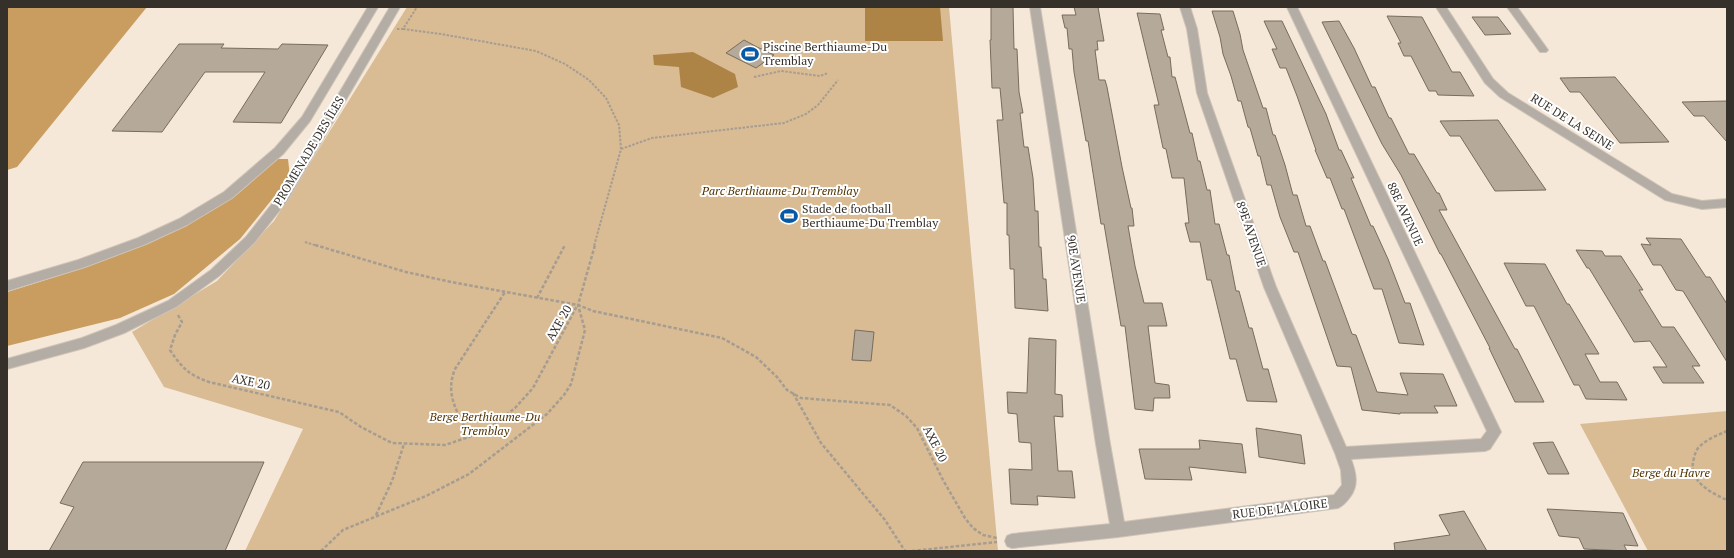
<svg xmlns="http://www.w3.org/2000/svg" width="1734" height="558" font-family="'PT Serif',serif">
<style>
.green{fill:#d9bb94}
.forest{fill:#c99c5f}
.water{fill:#ae8346}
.building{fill:#b5a999;stroke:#786c5e}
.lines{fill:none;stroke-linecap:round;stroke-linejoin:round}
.minor-casing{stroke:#cfc3b5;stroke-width:2}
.path-far1{stroke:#a69d91;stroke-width:2;stroke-dasharray:2.5 1.5;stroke-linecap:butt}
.path{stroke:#a69d91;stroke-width:2.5;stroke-dasharray:3.5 2;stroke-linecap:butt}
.minor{fill:#b3ada6;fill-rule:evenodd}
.labels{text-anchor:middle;stroke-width:4;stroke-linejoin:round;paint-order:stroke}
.poi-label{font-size:12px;fill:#35302a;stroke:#fff;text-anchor:start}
.street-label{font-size:12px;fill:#35302a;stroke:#fff}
.park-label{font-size:12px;font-style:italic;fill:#503200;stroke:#fff}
</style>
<rect width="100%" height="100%" fill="#f5e8d8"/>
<path class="green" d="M407 7H949L998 551H245L303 429 164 387 132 332 217 281 274 221Z
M1727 411V551H1648L1580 424Z"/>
<path class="forest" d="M7 7H147L17 167 7 170Z
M276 159H288L290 177 240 239 174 294 120 318 7 346V292C82 269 165 243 230 199 247 188 261 172 276 159Z"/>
<path class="water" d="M865 7H940L943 41H865Z
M693 52 735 74 738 87 713 98 681 87 679 67 654 65 653 55Z"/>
<path class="building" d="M991 7H1013L1014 49H1017L1019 92 1023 113H1020L1024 147H1028L1033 178 1035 211H1038L1039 247H1041L1043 279H1046L1048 311 1015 308 1014 269H1010L1009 235H1007V203H1004L997 120H1003L1000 88H992L990 40H991Z
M1074 7H1098L1104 41H1097L1098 50H1095L1099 80H1105L1107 87 1122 167 1131 208H1132L1134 226H1128L1135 266 1144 303H1162L1167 326H1148L1155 383 1169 385 1170 398H1154L1153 411 1135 409 1125 326H1121L1104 224H1101L1088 141H1086L1074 72 1072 49H1069L1067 28H1065L1062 15H1076Z
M1212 11H1233L1240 34 1243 50 1263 108H1266L1273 135H1275L1285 165 1293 195H1297L1306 226H1310L1323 261H1325L1352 334 1356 335 1377 392 1408 395 1400 373 1443 374 1457 406H1434L1438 413H1400V414L1362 410 1351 367 1337 366 1298 252H1294L1280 217 1271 185H1267L1260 156H1258L1250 128 1248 127 1241 101H1238L1231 76 1223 54 1220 37Z
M1137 13 1160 14 1164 30H1161L1168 57H1170L1172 77H1175L1190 133H1192L1198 161H1200L1207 190H1210L1215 224H1219L1227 255H1229L1236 291H1239L1249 328H1252L1263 369H1268L1277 402 1247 401 1236 359H1230L1211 280H1207L1200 242H1190L1185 223H1189L1184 178H1172L1166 149 1163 148 1154 105H1159Z
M1387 16 1422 17 1452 72H1460L1474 96 1438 95 1436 91H1429L1411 56H1404L1398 43H1401Z
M1472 17H1498L1511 34 1485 35Z
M1264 21H1282L1326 114 1339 150H1341L1354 178H1351L1371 226H1373L1388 259 1405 303H1410L1424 345 1399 343 1382 289H1374L1344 209H1342L1330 178H1327L1315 150H1316L1297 96 1286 68H1280L1272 49H1277Z
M1339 21 1354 48 1372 87H1375L1389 118H1391L1409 154H1414L1437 193H1439L1447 210H1439L1515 349H1517L1544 402H1515L1489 348H1490L1441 254H1440L1401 175 1382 144 1322 22Z
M744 40 757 47 774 55 756 68 726 53Z
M179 44H224L221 48 278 49 282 44 328 45 281 123 233 122 265 72H205L162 132 112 131Z
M1615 77 1669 142 1620 143 1580 92H1570L1560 78Z
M1727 101V142L1704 116H1694L1682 102Z
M1498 120 1546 190 1495 191 1460 136H1450L1440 121Z
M1646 238 1681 239 1706 277H1710L1727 304V362L1683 291 1676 290 1661 265H1653L1641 244 1651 245Z
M1576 250 1602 251 1605 256H1621L1643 290H1639L1662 327H1674L1700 366H1692L1704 383H1663L1653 367H1667L1650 341 1634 342 1589 268H1587Z
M1504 263 1545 264 1567 304H1569L1599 354H1585L1600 382H1617L1627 400 1586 399 1579 385H1574L1534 306H1526Z
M855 330 874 332 871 361 852 360Z
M1029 338 1056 340 1055 394 1062 395 1063 417 1054 416 1058 471H1072L1075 498 1037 496 1038 505 1011 504 1009 469 1032 470 1031 443 1019 442 1017 414 1008 413 1007 392 1027 393Z
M1256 428 1301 435 1305 464 1259 457Z
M1199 440 1242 444 1246 473 1189 467 1192 480 1145 479 1139 449H1200Z
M1553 442 1569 474H1548L1533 443Z
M83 462H264L225 551H49L74 507 60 503Z
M1547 509 1623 513 1638 546 1624 545 1627 551 1584 549 1579 538 1559 536Z
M1464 511 1487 551H1395L1394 543 1450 535 1439 515Z"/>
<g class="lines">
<g class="minor-casing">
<path id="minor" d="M368 7H378L310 121 283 154 232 198 187 225 146 244 85 267 7 291V281L78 260 138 238 179 219 224 192 275 148 302 117Z
M390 7H400L287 201 254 243 219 276 176 307 124 333 84 348 7 369V359L82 338 116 325 168 301 211 270 246 237 279 195Z
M1030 7H1040L1110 444 1124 522 1334 495 1342 485 1341 470 1335 453 1264 287 1197 93 1187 29 1180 7H1190L1197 29 1207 93 1276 287 1346 447 1481 439 1487 431 1287 7H1297L1501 432 1490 449 1485 451 1351 459C1356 473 1359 485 1350 497 1346 502 1344 505 1338 508L1118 537 1012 548 1007 546 1005 541 1007 536 1012 534 1110 524 1096 444Z
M1436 7H1446L1493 79 1508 93 1672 194 1702 201 1727 199V207L1702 209 1665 200 1500 97 1485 83Z
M1507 7H1517L1548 50 1546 52H1540Z"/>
</g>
<path class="path-far1" d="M397 29H403L417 7
M403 29 441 34 536 51 565 64 589 80 606 98 619 125 621 149 594 246
M754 77 781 71 820 76 828 73
M621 149 652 138 784 123 806 114 818 105 838 80
M305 242 318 246"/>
<path class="path" d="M315 245 406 272 451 282 578 305 593 311 722 338 756 357 777 377 787 390 801 398 890 405 906 416 917 428 943 480 965 518 973 528 983 535 997 538
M537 298 565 245
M178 315 182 322 175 335 170 350C182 368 189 375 209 382L339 412 361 427 392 443 445 445 469 437 492 426 515 408 533 388 577 306
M793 393 821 443 885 520 905 551
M1727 431C1718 435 1707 439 1699 447 1696 450 1695 454 1694 458 1687 480 1709 492 1727 500
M469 437C459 413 444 396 455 369L505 292
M376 515 392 481 404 444
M321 551 343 530 426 496 469 474 547 414 564 395 571 384 585 330 578 305 595 245
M912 551 997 542"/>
<use href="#minor" class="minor"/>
</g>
<defs>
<g id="stadium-bare" transform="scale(1.38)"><path d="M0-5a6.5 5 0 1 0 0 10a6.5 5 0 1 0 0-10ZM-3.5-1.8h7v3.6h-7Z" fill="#0559a7" stroke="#fff" stroke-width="2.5" paint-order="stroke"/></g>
</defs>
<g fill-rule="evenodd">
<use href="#stadium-bare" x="750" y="54"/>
<use href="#stadium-bare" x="789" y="216"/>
</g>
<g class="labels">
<g class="poi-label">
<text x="763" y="51">Piscine Berthiaume-Du<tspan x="763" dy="14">Tremblay</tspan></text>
<text x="802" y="213">Stade de football<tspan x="802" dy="14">Berthiaume-Du Tremblay</tspan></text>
</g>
<g class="street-label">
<text transform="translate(1572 122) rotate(32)" y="4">RUE DE LA SEINE</text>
<text transform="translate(309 151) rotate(-59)" y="4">PROMENADE DES ÎLES</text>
<text transform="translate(1405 214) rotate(65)" y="4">88E AVENUE</text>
<text transform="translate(1251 234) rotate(71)" y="4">89E AVENUE</text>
<text transform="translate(1076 269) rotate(81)" y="4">90E AVENUE</text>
<text transform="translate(559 323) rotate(-60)" y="4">AXE 20</text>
<text transform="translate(251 382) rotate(12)" y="4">AXE 20</text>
<text transform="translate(935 444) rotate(63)" y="4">AXE 20</text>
<text transform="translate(1280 509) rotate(-7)" y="4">RUE DE LA LOIRE</text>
</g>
<g class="park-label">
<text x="780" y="195">Parc Berthiaume-Du Tremblay</text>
<text x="485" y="421">Berge Berthiaume-Du<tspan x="485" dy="14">Tremblay</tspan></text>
<text x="1671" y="477">Berge du Havre</text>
</g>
</g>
<rect width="1734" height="558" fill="none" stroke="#35302a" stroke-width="16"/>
</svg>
